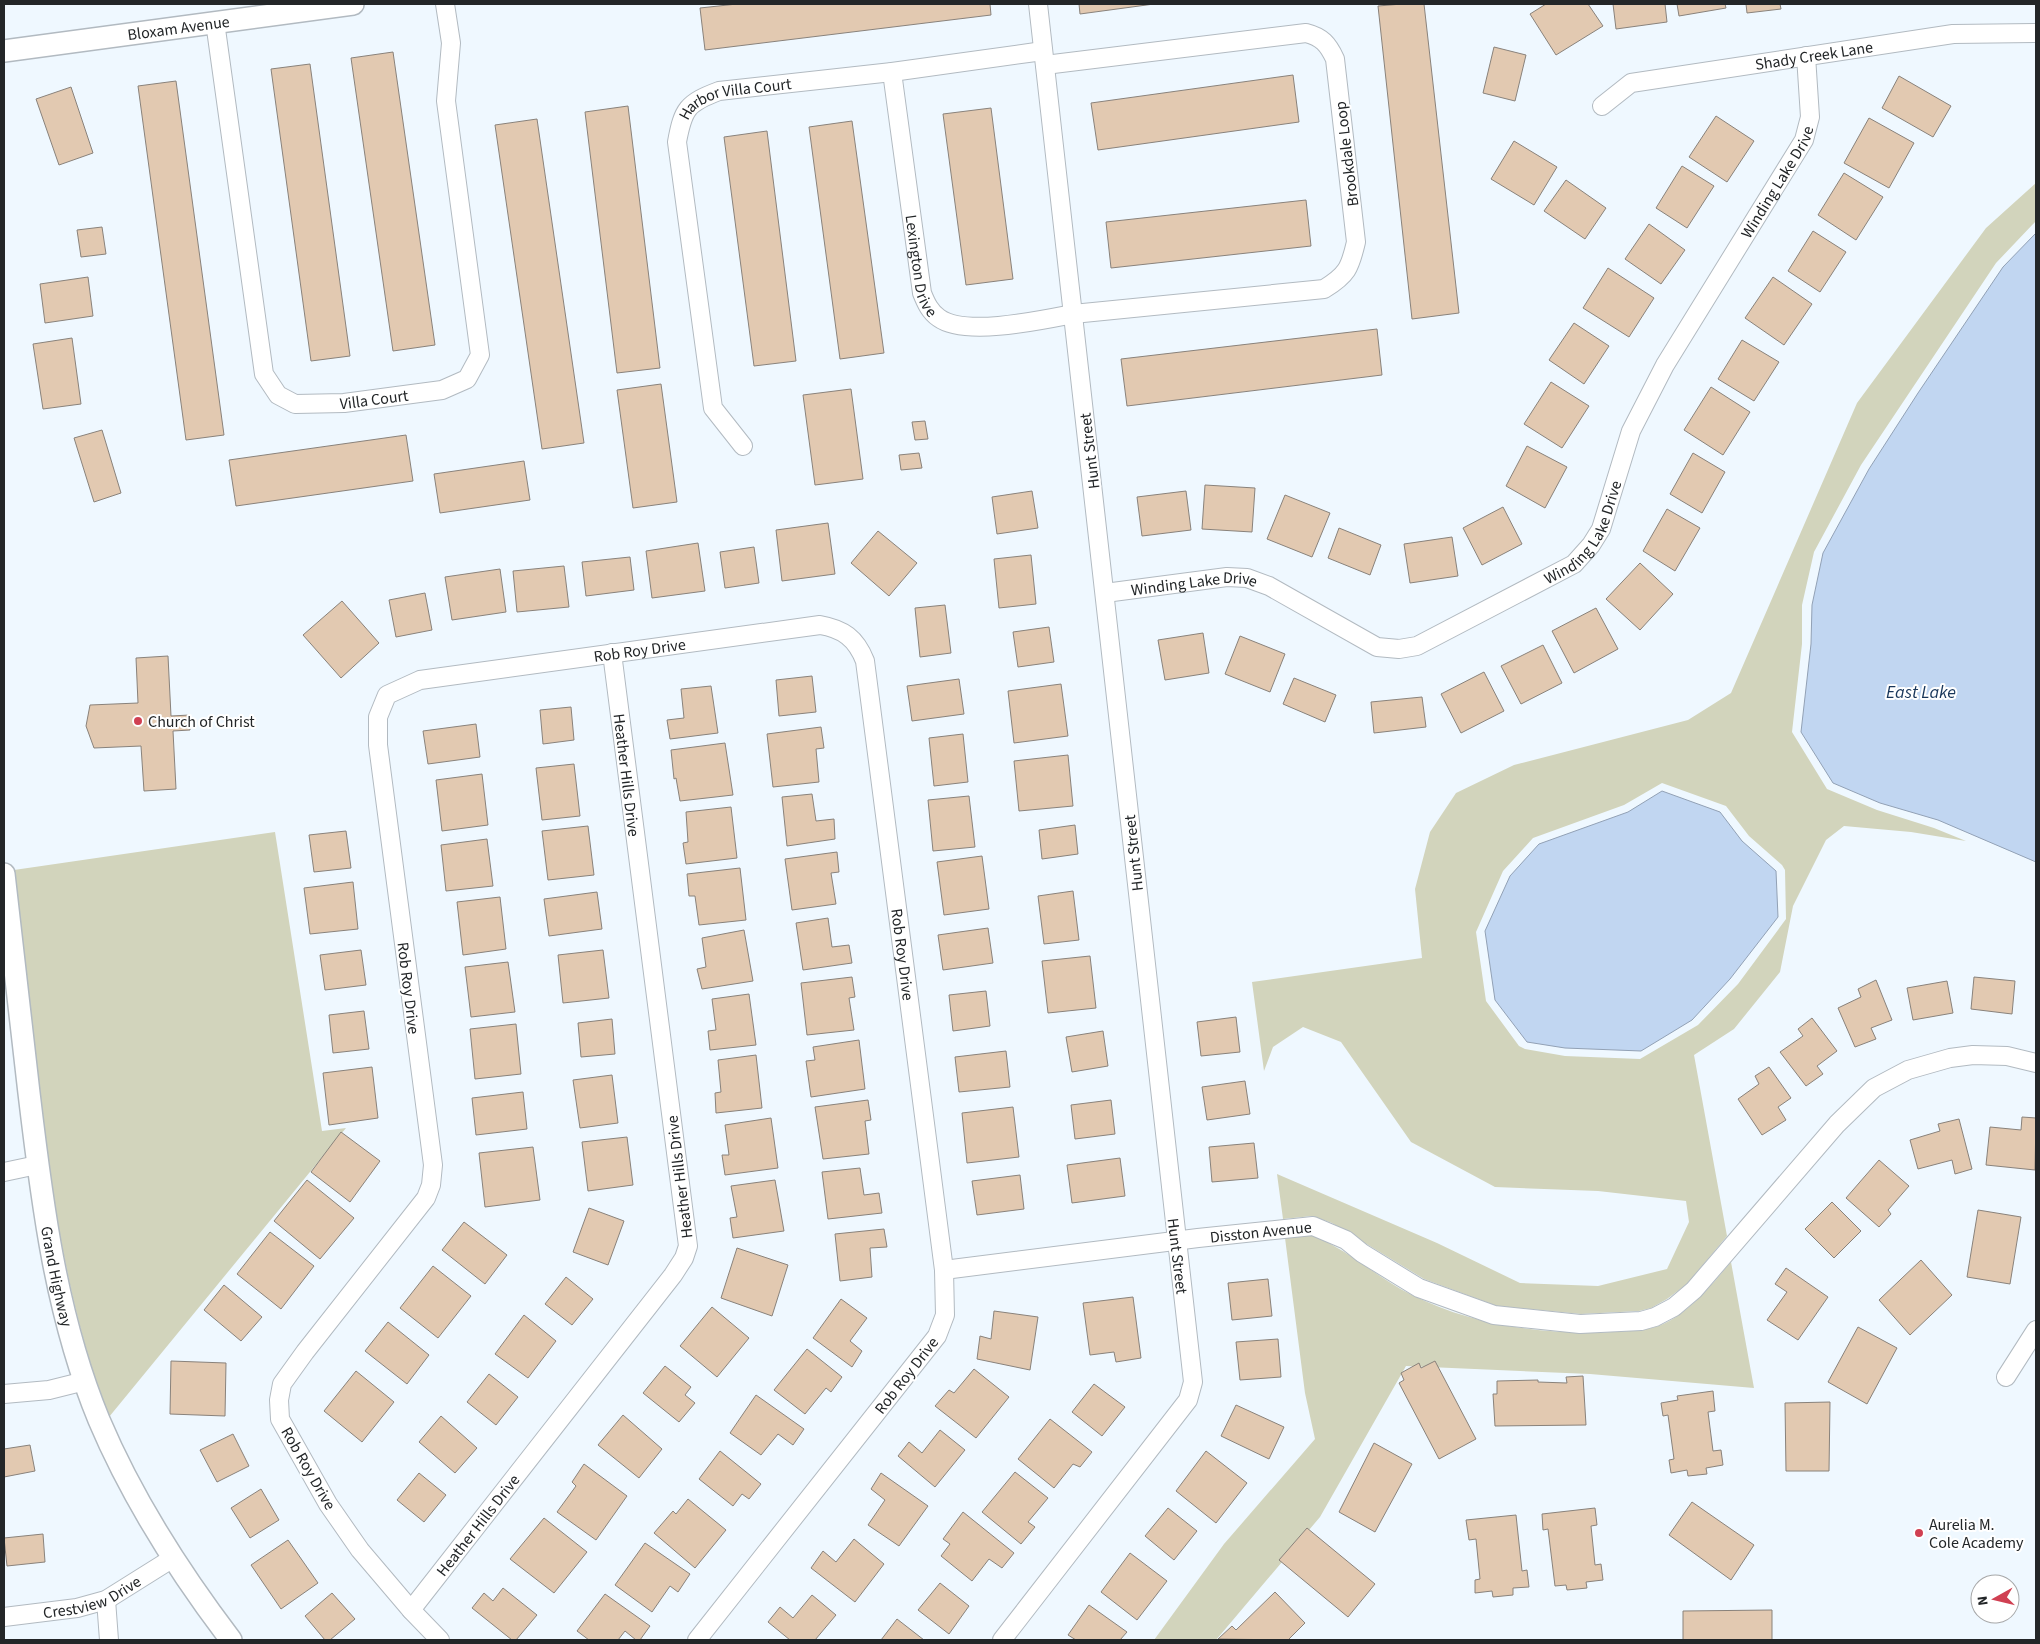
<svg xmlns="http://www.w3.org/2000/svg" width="2040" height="1644" font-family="'Source Sans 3',sans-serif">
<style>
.green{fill:#d2d4bc;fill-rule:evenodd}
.water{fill:#c1d6f1;stroke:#92a1b5}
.building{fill:#e2c9b1;stroke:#89827b}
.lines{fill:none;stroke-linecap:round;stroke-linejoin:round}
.minor-casing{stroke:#b2bac1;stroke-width:20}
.tertiary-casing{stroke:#b2bac1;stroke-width:24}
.minor{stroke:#fff;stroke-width:18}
.tertiary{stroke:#fff;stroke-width:21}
.poi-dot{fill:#d04052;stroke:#fff;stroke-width:2}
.labels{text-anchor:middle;stroke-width:4;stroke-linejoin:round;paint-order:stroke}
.street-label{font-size:16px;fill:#232628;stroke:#fff}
.poi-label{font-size:16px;fill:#232628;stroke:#fff;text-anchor:start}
.water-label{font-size:18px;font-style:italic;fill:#18365a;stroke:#fff}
</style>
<rect width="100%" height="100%" fill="#eff8ff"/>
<path class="green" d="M2036 183V221L1996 263 1861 465 1814 552 1802 605V644L1792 732 1827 789 1877 810 1934 828 1966 841 1911 832 1844 826 1826 840 1793 906 1780 972 1734 1029 1694 1055 1727 1236 1687 1284 1667 1299 1651 1308 1639 1311 1581 1314 1497 1306 1424 1279 1332 1223 1312 1216 1283 1219 1277 1174 1437 1243 1520 1283 1598 1286 1667 1269 1689 1222 1686 1201 1598 1191 1495 1187 1411 1142 1341 1042 1303 1027 1273 1047 1264 1071 1252 982 1422 958 1415 889 1430 832 1456 793 1514 765 1688 720 1731 693 1857 403 1986 228ZM1662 783 1726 806 1749 836 1782 865 1785 870 1786 919 1738 984 1698 1025 1640 1059 1565 1056 1525 1049 1519 1046 1486 1001 1476 932 1503 871 1533 838 1624 805Z
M275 832 322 1131 346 1128 109 1417C67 1308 51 1190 37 1073 30 1005 22 938 14 870Z
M1311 1235C1348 1249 1377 1278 1412 1295 1474 1326 1545 1335 1613 1332 1629 1331 1646 1331 1661 1325 1691 1312 1711 1285 1731 1262L1754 1388 1590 1374 1406 1366 1320 1517 1216 1640H1154L1224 1544 1315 1439 1305 1393 1285 1238Z"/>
<path class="water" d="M2036 233V862L1938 820 1880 803 1833 783 1801 732 1811 644 1812 605 1823 553 1869 469 1918 393 2003 267Z
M1662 791 1720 812 1742 841 1776 871 1778 917 1730 979 1692 1020 1641 1051 1565 1048 1527 1042 1495 1000 1485 931 1510 876 1539 844 1628 812Z"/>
<path class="building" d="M737 4H990L991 15 705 50 700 8Z
M1079 4H1154L1080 14Z
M1402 4H1424L1459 313 1412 319 1378 6Z
M1546 4H1588L1603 26 1556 55 1530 14Z
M1613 4H1665L1667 22 1616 29Z
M1677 4H1725L1726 8 1679 16Z
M1746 4H1780L1781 9 1747 13Z
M1494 47 1526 55 1515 101 1483 93Z
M393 52 435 345 393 351 351 58Z
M310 64 350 356 311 361 271 69Z
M1293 75 1299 122 1098 150 1091 103Z
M1899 76 1951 106 1933 137 1882 108Z
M176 81 224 435 186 440 138 86Z
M71 87 93 153 59 165 36 99Z
M628 106 660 368 617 373 585 112Z
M991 108 1013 279 966 285 943 114Z
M1716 116 1754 141 1727 182 1689 157Z
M1869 118 1914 143 1889 188 1844 163Z
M537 119 584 443 542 449 495 125Z
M852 121 884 353 840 359 809 127Z
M767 131 796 361 754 366 724 137Z
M1514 141 1557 167 1534 205 1491 179Z
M1682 166 1714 186 1687 228 1656 208Z
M1844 173 1883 197 1856 240 1818 215Z
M1566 180 1606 208 1585 239 1544 211Z
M1306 200 1311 246 1111 268 1106 222Z
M1649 224 1685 250 1661 284 1625 259Z
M102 227 106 254 81 257 77 230Z
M1813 231 1846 252 1820 292 1788 271Z
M1608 268 1654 298 1629 337 1583 308Z
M88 277 93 316 45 323 40 284Z
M1773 277 1812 304 1784 345 1745 318Z
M1574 323 1609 346 1584 384 1549 360Z
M1377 329 1382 375 1127 406 1121 359Z
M72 338 81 404 43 409 33 344Z
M1742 340 1779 362 1754 401 1718 379Z
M1551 382 1589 406 1562 448 1524 424Z
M661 384 677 502 633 508 617 390Z
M1711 387 1750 412 1723 455 1684 430Z
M851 389 863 479 815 485 803 395Z
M925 421 928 439 915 440 912 422Z
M102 430 121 493 94 502 74 438Z
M406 435 413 481 236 506 229 460Z
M1527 446 1567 467 1545 508 1506 486Z
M919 453 922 468 901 470 899 455Z
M1693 453 1725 472 1702 513 1670 494Z
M524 461 530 500 440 513 434 474Z
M1205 485 1255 488 1252 532 1202 529Z
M1032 491 1038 528 997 534 992 497Z
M1186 491 1191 530 1142 536 1137 497Z
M1285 495 1330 513 1312 557 1267 539Z
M1503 507 1522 544 1482 565 1463 528Z
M1667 509 1700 528 1675 571 1643 551Z
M828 523 835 574 782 581 776 530Z
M1339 528 1381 545 1370 575 1328 558Z
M878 531 917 563 889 596 851 563Z
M1452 537 1458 576 1410 583 1404 544Z
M698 543 705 591 652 598 646 551Z
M754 547 759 583 725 588 720 552Z
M1031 555 1036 604 999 608 994 559Z
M630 557 634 590 586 596 582 562Z
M1640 563 1673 594 1640 630 1606 599Z
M564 566 569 607 517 612 513 571Z
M500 569 506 612 452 620 445 577Z
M425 593 432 630 396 637 389 600Z
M342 601 379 643 341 678 303 635Z
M945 605 951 653 920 657 915 608Z
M1596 608 1618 649 1574 673 1552 631Z
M1049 627 1054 662 1018 667 1013 632Z
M1203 633 1209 673 1165 680 1158 640Z
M1240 636 1285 654 1270 692 1225 674Z
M1543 645 1562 683 1521 704 1501 666Z
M168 656 171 716 190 715V730L173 731 176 789 144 791 141 746 94 748 86 726 90 705 138 703 136 658Z
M1484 672 1504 711 1461 733 1441 694Z
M812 676 816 712 779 716 776 680Z
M1294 678 1336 695 1325 722 1283 704Z
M959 679 964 714 912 721 907 686Z
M1061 684 1068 736 1014 743 1008 691Z
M711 686 718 733 670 739 667 720 684 718 681 689Z
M1422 697 1426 727 1374 733 1371 702Z
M571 707 574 740 543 744 540 710Z
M476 724 480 757 428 764 423 731Z
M821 727 824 748 816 749 819 782 773 787 767 734Z
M963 734 968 782 934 786 929 738Z
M725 743 733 795 680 801 676 778 674 779 671 750Z
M1068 755 1073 806 1019 811 1014 761Z
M574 764 580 816 542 820 536 768Z
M482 774 488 825 442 831 436 780Z
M812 794 816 821 834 819 835 839 787 846 782 797Z
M969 796 975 847 933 851 928 800Z
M731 807 737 858 686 864 683 843 688 842 686 812Z
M1075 825 1078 854 1042 859 1039 830Z
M588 826 594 875 548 880 542 831Z
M346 831 351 868 314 872 309 835Z
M487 839 493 886 446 891 441 845Z
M837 852 839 872 831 873 836 904 792 910 785 859Z
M982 856 989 909 944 915 937 862Z
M740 868 746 920 699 925 695 896H689L687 874Z
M353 882 358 929 310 934 304 888Z
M1073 891 1079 940 1044 944 1038 896Z
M597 892 602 929 549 936 544 899Z
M500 897 506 949 463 955 457 902Z
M828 918 832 947 849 945 852 963 803 970 796 923Z
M988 928 993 963 943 970 938 935Z
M744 930 753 981 702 989 697 969 706 967 702 938Z
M361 950 366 985 325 990 320 955Z
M603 950 609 998 563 1003 558 955Z
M1090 956 1096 1008 1048 1013 1042 961Z
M508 962 515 1012 471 1017 465 967Z
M852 977 855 997 849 998 854 1030 807 1035 801 983Z
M1974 977 2015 981 2012 1014 1971 1009Z
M1876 980 1892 1020 1871 1028 1876 1039 1855 1047 1838 1008 1861 997 1858 989Z
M1947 981 1953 1013 1913 1020 1907 988Z
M986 991 990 1026 953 1031 949 995Z
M749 994 756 1045 710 1050 708 1031 716 1030 712 999Z
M364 1011 369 1049 333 1053 329 1015Z
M1236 1017 1240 1052 1201 1056 1197 1022Z
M1812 1018 1837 1051 1817 1066 1823 1074 1806 1086 1780 1052 1803 1036 1798 1029Z
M612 1019 615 1054 581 1057 578 1023Z
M516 1024 521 1074 475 1079 470 1029Z
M1103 1031 1108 1066 1072 1072 1066 1037Z
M859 1040 865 1089 811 1097 806 1061 815 1060 813 1047Z
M1006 1051 1010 1087 959 1092 955 1057Z
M756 1055 762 1108 716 1113 715 1093 721 1092 718 1060Z
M372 1067 378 1118 329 1125 323 1073Z
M1769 1067 1791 1098 1778 1107 1786 1120 1762 1135 1738 1099 1759 1084 1755 1076Z
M612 1075 618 1123 580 1128 573 1080Z
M1245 1081 1250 1114 1207 1120 1202 1087Z
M523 1092 527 1129 476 1135 472 1098Z
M868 1100 871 1120 865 1121 869 1154 823 1159 815 1107Z
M1111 1100 1115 1134 1075 1139 1071 1105Z
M1013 1107 1019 1157 967 1163 962 1113Z
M2022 1117 2036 1118 2035 1170 1986 1165 1990 1127 2021 1130Z
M771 1118 778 1168 725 1175 722 1155H729L725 1125Z
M1959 1119 1972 1169 1955 1174 1952 1160 1918 1169 1910 1140 1940 1131 1938 1124Z
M341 1132 380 1161 350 1202 311 1172Z
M627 1137 633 1185 588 1191 582 1142Z
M1254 1143 1258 1178 1212 1182 1209 1147Z
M533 1147 540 1200 485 1207 479 1153Z
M1120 1158 1125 1196 1072 1203 1067 1165Z
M1879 1160 1909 1186 1888 1210 1891 1214 1879 1227 1846 1198Z
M860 1168 864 1195 879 1193 882 1213 828 1219 822 1172Z
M1020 1175 1024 1209 977 1215 972 1181Z
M307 1180 354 1218 320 1259 274 1221Z
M775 1180 784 1231 733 1238 730 1218 737 1217 731 1186Z
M1832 1202 1861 1231 1834 1258 1805 1229Z
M589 1208 624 1221 608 1265 573 1252Z
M1978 1210 2021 1217 2010 1284 1967 1277Z
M464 1222 507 1255 485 1284 442 1250Z
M884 1229 887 1247 870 1248 872 1277 840 1281 835 1234Z
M270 1232 314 1266 281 1309 237 1274Z
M737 1248 788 1265 772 1316 721 1298Z
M1921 1260 1952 1295 1910 1335 1879 1300Z
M433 1266 471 1296 438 1338 400 1308Z
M1786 1268 1828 1297 1798 1340 1767 1320 1787 1292 1775 1284Z
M566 1277 593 1299 572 1325 545 1304Z
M1268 1279 1272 1316 1232 1320 1228 1283Z
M224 1285 262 1317 241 1341 204 1310Z
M1133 1297 1141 1358 1116 1362 1114 1352 1090 1355 1083 1303Z
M841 1299 867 1318 850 1341 862 1351 852 1367 813 1338Z
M712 1307 749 1338 717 1377 680 1346Z
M994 1311 1038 1317 1030 1370 977 1359 980 1336 991 1339Z
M524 1315 556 1341 528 1378 495 1354Z
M388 1322 429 1355 407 1384 365 1351Z
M1858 1327 1897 1348 1867 1404 1828 1382Z
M1278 1339 1281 1377 1240 1380 1236 1342Z
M807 1349 842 1377 831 1392 826 1388 805 1414 774 1390Z
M171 1361 226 1363 225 1416 170 1414Z
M1435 1361 1476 1439 1439 1459 1399 1383 1404 1380 1401 1373 1419 1363 1421 1368Z
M665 1366 691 1387 685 1395 695 1403 679 1422 643 1393Z
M974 1369 1009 1397 976 1438 935 1406 949 1390 954 1393Z
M356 1371 394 1402 362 1442 324 1411Z
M489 1374 518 1397 496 1425 467 1402Z
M1583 1376 1586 1425 1495 1426 1493 1394H1497V1381L1538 1380V1382L1567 1383 1566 1377Z
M1094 1384 1125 1407 1102 1436 1072 1412Z
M1713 1391 1715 1411 1708 1412 1713 1451 1721 1450 1723 1465 1706 1468 1707 1474 1688 1476 1687 1470 1671 1473 1669 1460 1674 1459 1668 1415 1663 1416 1661 1403 1678 1400 1677 1396Z
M756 1395 804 1429 793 1445 778 1434 761 1455 730 1433Z
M1830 1402 1829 1471H1786L1785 1403Z
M1236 1405 1284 1427 1269 1459 1221 1436Z
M623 1415 662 1449 639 1478 598 1445Z
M441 1416 477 1448 455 1473 419 1442Z
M1050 1419 1092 1452 1080 1467 1073 1464 1054 1488 1018 1459Z
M940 1430 965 1450 935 1487 898 1456 909 1442 922 1453Z
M233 1434 249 1466 217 1482 200 1450Z
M1374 1443 1412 1464 1375 1532 1339 1512Z
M30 1445 35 1471 4 1477V1449Z
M720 1451 761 1484 749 1499 742 1494 733 1506 699 1479Z
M1206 1451 1247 1483 1216 1523 1176 1491Z
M584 1464 627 1496 596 1540 557 1512 576 1486 572 1482Z
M1015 1472 1048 1498 1028 1522 1035 1527 1021 1544 982 1512Z
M419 1473 446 1495 424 1522 397 1500Z
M881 1473 928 1506 899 1546 868 1525 885 1500 871 1489Z
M261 1489 279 1520 250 1538 231 1508Z
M688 1499 726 1530 695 1568 654 1533 673 1511 676 1514Z
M1692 1502 1754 1545 1731 1580 1669 1535Z
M1168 1508 1197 1531 1174 1560 1145 1536Z
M1595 1508 1597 1525 1591 1526 1595 1565 1601 1564 1603 1580 1586 1582 1587 1588 1567 1590 1566 1585 1555 1586 1548 1529 1543 1530 1542 1514Z
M963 1512 1014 1553 1002 1568 989 1559 972 1581 941 1556 950 1544 943 1539Z
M1516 1515 1522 1571 1527 1570 1529 1587 1513 1588V1595L1493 1597 1492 1591 1475 1593V1580L1480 1579 1476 1539 1469 1540 1466 1520Z
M544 1518 587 1552 554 1593 510 1559Z
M1307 1528 1375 1584 1348 1617 1279 1560Z
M43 1534 45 1562 7 1566 4 1538Z
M854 1539 884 1564 855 1602 811 1568 823 1551 836 1562Z
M288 1540 318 1583 281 1609 251 1565Z
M645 1543 690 1574 678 1592 670 1586 652 1612 615 1585Z
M1130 1553 1167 1581 1137 1620 1101 1592Z
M940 1583 969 1606 949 1634 918 1610Z
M503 1588 537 1615 516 1640H512L472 1608 484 1593 493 1601Z
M1275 1592 1305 1623 1288 1640 1218 1639 1232 1626 1236 1630Z
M332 1593 355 1619 330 1640H325L305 1616Z
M605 1594 650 1626 640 1640H636L625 1631 618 1640H589L577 1631Z
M812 1595 836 1615 815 1640H790L768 1622 780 1607 793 1618Z
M1089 1605 1127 1632 1120 1640H1076L1068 1635Z
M1772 1610V1640H1683V1611Z
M897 1619 924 1640H881Z"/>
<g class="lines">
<g class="minor-casing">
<g id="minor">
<path id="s1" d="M215 22 264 374 278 395 295 404 344 403 442 390 467 379 480 355 446 101 451 43 445 4"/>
<path id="s2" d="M892 72 922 293C926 303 930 312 939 318 965 337 1042 320 1073 314L1324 289C1347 275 1350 268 1356 242L1335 59C1328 44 1322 37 1306 33L1045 65"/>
<path id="s3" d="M1602 106 1631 83 1953 34 2036 33"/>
<path id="s4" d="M743 446 713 408 677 142C683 109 687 103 719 91L892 72 1043 51"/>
<path id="s5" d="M1105 593 1227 577 1247 578 1269 586 1377 647 1399 649 1417 646 1574 564 1591 545 1601 529 1631 431 1665 365 1804 140 1810 117 1806 56"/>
<path d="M4 1172 37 1165"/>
<path id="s6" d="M944 1270 1198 1238 1313 1226 1346 1240 1362 1253 1419 1288 1494 1315 1580 1324 1641 1321 1655 1317 1674 1307 1694 1290 1837 1124 1874 1088 1908 1070 1950 1058 1973 1055 2007 1056 2036 1063"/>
<path d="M2006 1377 2036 1330"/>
<path d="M4 1394 49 1390 85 1381"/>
<path d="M106 1600 109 1640"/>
<path id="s7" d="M411 1610 673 1275 684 1258 688 1246 612 653"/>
<path id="s8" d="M4 1617 77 1608 106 1600 173 1558"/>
<path id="s9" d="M440 1640 411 1610 360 1550 328 1504 280 1419 279 1400 282 1384 305 1352 426 1198 431 1185 433 1165 378 745V717L387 695 420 680 820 625C843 629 856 638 865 661L944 1270 945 1315 937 1336 697 1640"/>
<path d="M1002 1640 1188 1400 1193 1382 1038 4"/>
</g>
</g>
<g class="tertiary-casing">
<g id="tertiary">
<path id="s10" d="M4 51 353 4"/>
<path id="s11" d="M4 874C12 947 20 1020 29 1093 42 1203 56 1316 99 1420 132 1498 180 1573 231 1640"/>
</g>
</g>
<use href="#minor" class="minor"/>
<use href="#tertiary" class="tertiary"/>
</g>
<g class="poi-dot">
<circle cx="138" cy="721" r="5"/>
<circle cx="1919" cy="1533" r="5"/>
</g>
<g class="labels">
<g class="street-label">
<text dy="6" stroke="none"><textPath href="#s10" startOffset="176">Bloxam Avenue</textPath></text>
<text dy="6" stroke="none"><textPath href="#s3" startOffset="222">Shady Creek Lane</textPath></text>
<text dy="6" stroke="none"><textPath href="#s4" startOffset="401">Harbor Villa Court</textPath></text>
<text transform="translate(1346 154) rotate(-97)" y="6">Brookdale Loop</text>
<text dy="6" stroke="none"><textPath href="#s5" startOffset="944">Winding Lake Drive</textPath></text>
<text dy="6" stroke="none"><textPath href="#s2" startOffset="196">Lexington Drive</textPath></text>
<text dy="6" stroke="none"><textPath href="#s1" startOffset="479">Villa Court</textPath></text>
<text transform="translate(1089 451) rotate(-97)" y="6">Hunt Street</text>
<text dy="6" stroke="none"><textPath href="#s5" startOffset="539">Winding Lake Drive</textPath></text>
<text dy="6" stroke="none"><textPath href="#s5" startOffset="90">Winding Lake Drive</textPath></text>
<text dy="6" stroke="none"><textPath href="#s9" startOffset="1312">Rob Roy Drive</textPath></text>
<text transform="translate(627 775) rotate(83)" y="6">Heather Hills Drive</text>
<text transform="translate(1133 853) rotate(-96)" y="6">Hunt Street</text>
<text dy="6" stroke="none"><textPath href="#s9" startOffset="1851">Rob Roy Drive</textPath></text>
<text transform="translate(409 988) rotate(83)" y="6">Rob Roy Drive</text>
<text transform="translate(679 1177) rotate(-97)" y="6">Heather Hills Drive</text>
<text dy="6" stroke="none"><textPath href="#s6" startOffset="319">Disston Avenue</textPath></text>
<text transform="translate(1178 1256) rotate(83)" y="6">Hunt Street</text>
<text dy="6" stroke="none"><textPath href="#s11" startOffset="406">Grand Highway</textPath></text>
<text transform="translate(906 1375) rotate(-52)" y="6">Rob Roy Drive</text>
<text transform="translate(309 1468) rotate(60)" y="6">Rob Roy Drive</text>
<text dy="6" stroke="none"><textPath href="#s7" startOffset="108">Heather Hills Drive</textPath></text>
<text dy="6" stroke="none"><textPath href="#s8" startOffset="91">Crestview Drive</textPath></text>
</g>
<g class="poi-label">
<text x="148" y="727">Church of Christ</text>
<text x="1929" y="1530">Aurelia M.<tspan x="1929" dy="18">Cole Academy</tspan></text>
</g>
<g class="water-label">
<text x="1921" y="698">East Lake</text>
</g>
</g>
<rect width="2040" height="1644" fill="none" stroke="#232628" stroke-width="10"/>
<g transform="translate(1995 1599) rotate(262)"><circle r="24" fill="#ffffff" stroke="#a7a8a9"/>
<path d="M0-4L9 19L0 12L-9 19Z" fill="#d04052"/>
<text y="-8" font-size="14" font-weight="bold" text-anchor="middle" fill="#232628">N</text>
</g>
</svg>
